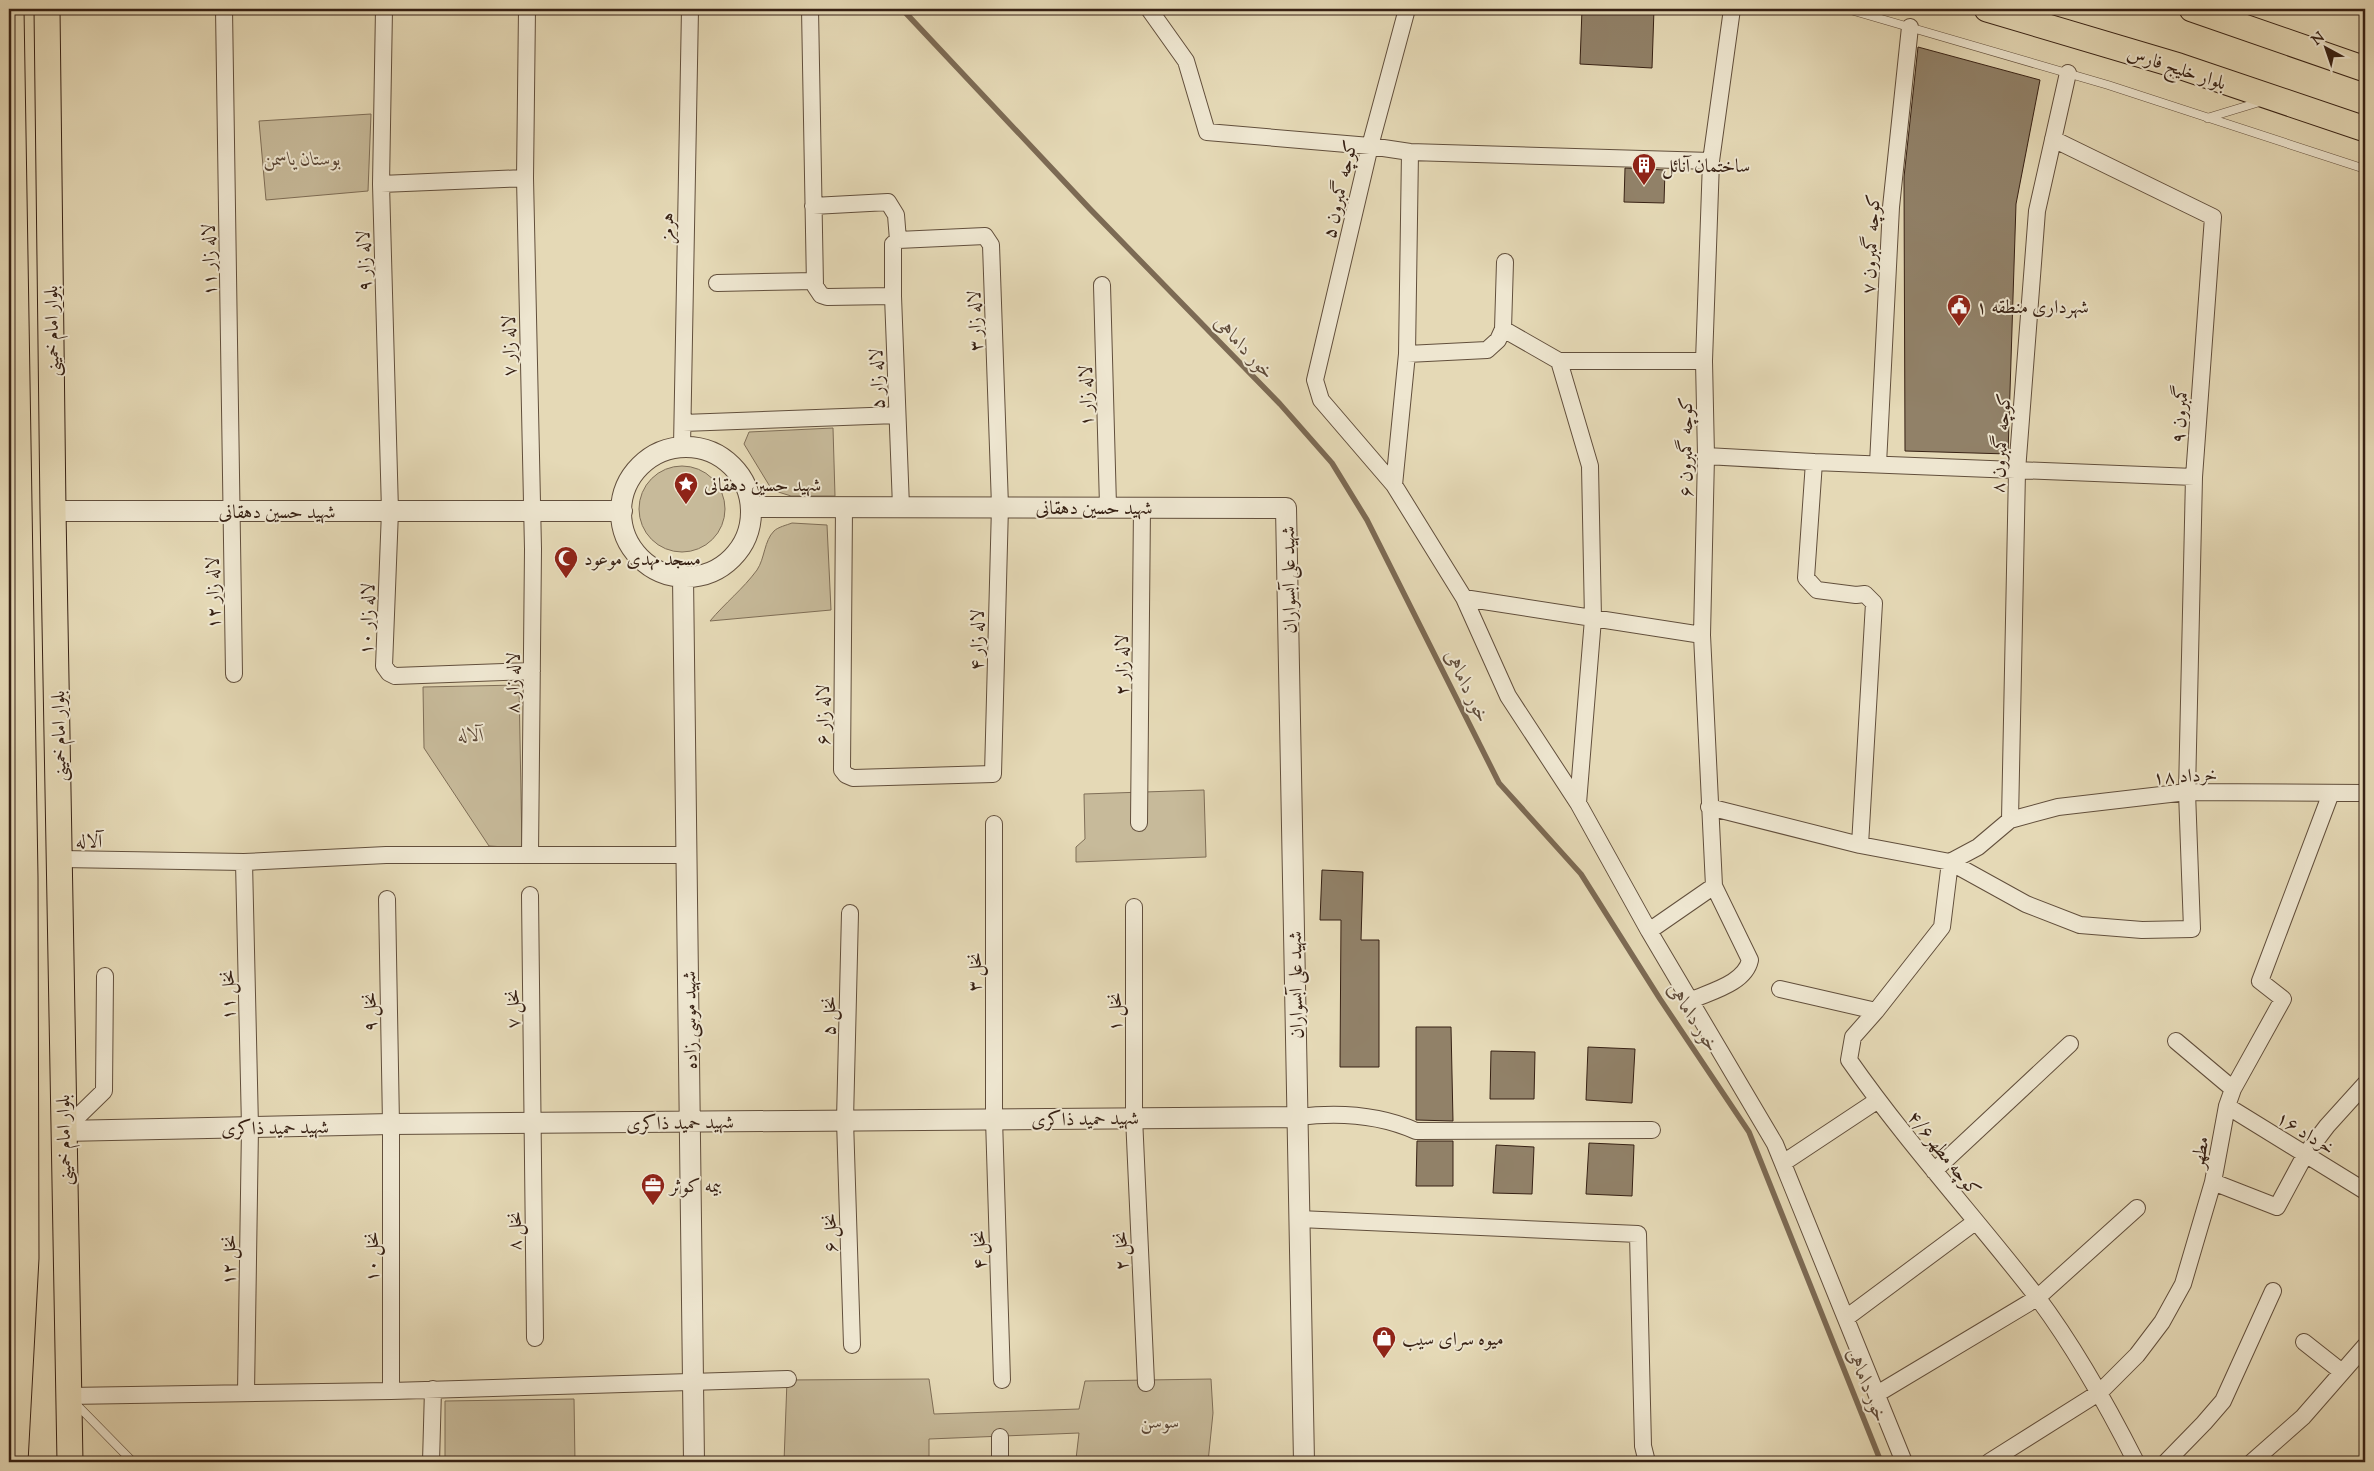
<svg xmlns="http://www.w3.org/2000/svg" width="2374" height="1471" font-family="'Sorts Mill Goudy',Amiri,serif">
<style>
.green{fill:#c7ba9a;stroke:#7f6e57}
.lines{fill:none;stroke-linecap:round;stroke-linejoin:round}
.stream{stroke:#7c6a54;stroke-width:5.5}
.building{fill:#918168;stroke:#372114}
.service-casing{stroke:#624f3c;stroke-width:9}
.minor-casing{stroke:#624f3c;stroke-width:18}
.tertiary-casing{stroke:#624f3c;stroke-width:22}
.primary-casing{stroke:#372114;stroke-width:27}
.service{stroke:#eee6d0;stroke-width:8}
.minor{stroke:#eee6d0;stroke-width:16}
.tertiary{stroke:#eee6d0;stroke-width:20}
.primary{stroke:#e5d9b6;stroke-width:25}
.labels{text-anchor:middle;stroke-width:4;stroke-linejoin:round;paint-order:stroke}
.street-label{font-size:19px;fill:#372114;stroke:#eee6d0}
.park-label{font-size:19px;font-style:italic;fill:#5b4736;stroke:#eee6d0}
.poi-label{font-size:19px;fill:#372114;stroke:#eee6d0;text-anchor:start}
.water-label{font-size:20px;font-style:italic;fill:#5f4b39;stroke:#eee6d0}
</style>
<rect width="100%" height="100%" fill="#e5d9b6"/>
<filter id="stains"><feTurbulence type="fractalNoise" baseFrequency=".004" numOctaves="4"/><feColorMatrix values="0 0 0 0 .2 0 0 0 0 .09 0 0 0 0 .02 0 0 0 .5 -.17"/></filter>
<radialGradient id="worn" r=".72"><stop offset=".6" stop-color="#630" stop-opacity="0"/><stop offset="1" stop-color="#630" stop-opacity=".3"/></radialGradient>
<path class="green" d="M371 114 368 191 266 200 259 121Z
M833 428 835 496H791L772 490 744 444 749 432Z
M639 509a43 43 0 1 1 86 0a43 43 0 1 1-86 0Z
M792 523 827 525 831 610 710 621C725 603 743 589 757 570 765 558 764 541 774 531 778 527 787 525 792 523Z
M519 685 522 848 489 846 424 748 423 687Z
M1204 790 1206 857 1076 862V847L1085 839 1084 794Z
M929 1379 934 1414 1079 1409 1085 1381 1211 1379 1213 1413 1208 1462H1133L1076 1459 1079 1433 929 1439V1462H784L787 1380Z
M574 1399 575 1462H445V1401Z"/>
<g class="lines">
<path class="stream" d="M902 9 1090 209 1280 404 1332 463 1367 520 1499 783 1581 874 1660 999 1749 1132 1881 1462"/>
</g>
<path class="building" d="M1582 9H1654L1652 68 1580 64Z
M1918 47 2040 80 2016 204 2008 454 1905 451 1904 177Z
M1625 168 1665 170 1664 203 1624 202Z
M1322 870 1363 872 1361 940H1379V1067H1340L1341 920H1320Z
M1416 1027H1451L1453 1121 1416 1120Z
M1588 1047 1635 1049 1632 1103 1586 1100Z
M1491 1051 1535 1052 1534 1099H1490Z
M1417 1141H1453V1186H1416Z
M1589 1143 1634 1145 1632 1196 1586 1194Z
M1496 1145 1534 1147 1532 1194 1493 1193Z"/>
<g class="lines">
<g class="service-casing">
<path id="service" d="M1847 9 2108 85 2365 169
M2207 118 2263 101
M75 1403 133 1462"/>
</g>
<g class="minor-casing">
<path id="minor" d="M224 9 234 674
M384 9 381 184 390 511 384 666 389 673 395 676 532 671
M527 9 525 178 533 549 530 855
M810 9 815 286 821 295 827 297 893 296
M1149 9 1186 61 1207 132 1370 146 1410 152 1711 161
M1407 9 1370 146 1315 380 1321 400 1394 485 1464 598 1508 696 1578 803 1649 931 1775 1144 1904 1462
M2053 139 2213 217 2194 477 2187 792 2192 929 2142 930 2080 925 2026 904 1950 862 1942 927 1876 1011 1853 1037 1849 1060C1907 1143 1975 1217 2037 1297 2076 1349 2107 1405 2136 1462
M381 184 525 178
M813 206 888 202 896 215 898 240
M717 283 815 281
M1102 285 1108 506
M1503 329 1559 361H1704
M1407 354 1487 350 1498 340 1503 329 1505 262
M1559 361 1590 466 1593 619 1578 803
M683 423 897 415
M682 447 690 9
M1706 456 1814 462 2194 477
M1814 462 1806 578 1817 590 1856 595 1865 594 1874 603 1860 845
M1878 464 1891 207 1910 27
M1394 485 1407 354 1410 152
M844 507 842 770 846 775 853 778 993 774 1000 506 991 245 985 236 898 240 893 244V296L901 507
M1464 598 1702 635
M1709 807 1860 845 1950 862 1978 847 2010 820 2058 807 2187 792 2365 793
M2010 820 2017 471 2037 211 2068 73
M1139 823 1142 506
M994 824V1119L1002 1380
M61 859 244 862 386 855H687
M244 862 250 1127 246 1393
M9 877H25
M530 895 535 1338
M387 899 391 1124V1391
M1134 907V1117L1146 1383
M850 913 845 1120 852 1345
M1649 931 1714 886
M1780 989 1876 1011
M1692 1000C1712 991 1745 983 1750 960L1714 886 1702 635 1706 456 1704 361 1711 161 1732 9
M2176 1041 2233 1089
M2227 1106 2365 1191
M1298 1117C1339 1112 1378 1114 1416 1131L1652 1130
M63 1131 104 1091 105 976
M1783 1163 1878 1100
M1934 1171 2070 1044
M2213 1182 2277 1207 2305 1155 2327 1126 2365 1084
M1299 1219 1638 1234 1643 1446 1647 1462
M1846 1318 1975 1222
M2304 1342 2342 1372
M1877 1394 2037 1298 2137 1208
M68 1396 391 1391 788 1379
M1000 1437V1462
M431 1462 433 1389
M1989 1462 2100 1392 2137 1355 2162 1322 2183 1284 2213 1182 2227 1106 2233 1089 2283 999 2260 981 2331 793
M2166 1462 2204 1423 2223 1401 2273 1291
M2252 1462 2303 1417 2365 1346"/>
</g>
<g class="tertiary-casing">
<path id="tertiary" d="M621 512a65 65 0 1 1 130 0a65 65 0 1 1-130 0Z
M751 507 1286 508 1304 1462
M53 511H622
M683 577 694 1462
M63 1131 391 1124 1298 1117
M9 1259 26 1258"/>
</g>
<g class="primary-casing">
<path id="primary" d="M11 9 25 877 26 1258 15 1462
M47 9 53 511 70 1462
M1987 9 2179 66 2365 129
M2192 9 2365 69"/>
</g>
<use href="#service" class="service"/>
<use href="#minor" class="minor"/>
<use href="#tertiary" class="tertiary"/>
<use href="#primary" class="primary"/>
</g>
<defs>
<g id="building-pin" transform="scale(1.25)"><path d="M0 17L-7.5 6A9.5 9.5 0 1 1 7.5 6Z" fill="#8f2418" stroke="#eee6d0"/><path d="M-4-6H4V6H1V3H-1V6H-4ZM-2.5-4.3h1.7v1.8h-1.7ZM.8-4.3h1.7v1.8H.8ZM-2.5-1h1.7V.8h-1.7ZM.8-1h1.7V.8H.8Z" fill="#fff"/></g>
<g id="civic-pin" transform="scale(1.25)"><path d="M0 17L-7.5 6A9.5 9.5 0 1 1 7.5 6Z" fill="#8f2418" stroke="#eee6d0"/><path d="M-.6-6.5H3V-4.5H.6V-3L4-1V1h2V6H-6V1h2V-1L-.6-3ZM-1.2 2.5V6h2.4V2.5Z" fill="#fff"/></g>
<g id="sight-pin" transform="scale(1.25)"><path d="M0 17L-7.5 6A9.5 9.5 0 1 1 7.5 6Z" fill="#8f2418" stroke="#eee6d0"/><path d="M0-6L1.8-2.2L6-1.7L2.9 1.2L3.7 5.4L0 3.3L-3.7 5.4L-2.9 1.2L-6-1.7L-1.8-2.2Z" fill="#fff"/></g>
<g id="mosque-pin" transform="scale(1.25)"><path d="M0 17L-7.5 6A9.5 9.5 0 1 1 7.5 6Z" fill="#8f2418" stroke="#eee6d0"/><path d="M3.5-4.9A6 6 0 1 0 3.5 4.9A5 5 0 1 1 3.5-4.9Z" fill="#fff"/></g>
<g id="office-pin" transform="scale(1.25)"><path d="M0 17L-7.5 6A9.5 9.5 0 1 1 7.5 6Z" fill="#8f2418" stroke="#eee6d0"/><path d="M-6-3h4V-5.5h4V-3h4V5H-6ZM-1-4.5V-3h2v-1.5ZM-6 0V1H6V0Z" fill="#fff"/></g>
<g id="shop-pin" transform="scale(1.25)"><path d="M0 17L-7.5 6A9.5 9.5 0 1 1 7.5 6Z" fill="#8f2418" stroke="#eee6d0"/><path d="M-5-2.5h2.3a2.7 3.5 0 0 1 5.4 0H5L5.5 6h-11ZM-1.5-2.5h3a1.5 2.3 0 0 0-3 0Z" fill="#fff"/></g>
</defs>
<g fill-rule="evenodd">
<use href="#building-pin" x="1644" y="165"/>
<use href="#civic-pin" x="1959" y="306"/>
<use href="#sight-pin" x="686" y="484"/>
<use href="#mosque-pin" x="566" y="558"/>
<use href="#office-pin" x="653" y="1185"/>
<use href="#shop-pin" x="1384" y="1338"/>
</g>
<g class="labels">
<g class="street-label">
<text transform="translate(2177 67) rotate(18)" y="7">بلوار خلیج فارس</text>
<text transform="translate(1339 189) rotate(-77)" y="7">کوچه گمبرون ۵</text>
<text transform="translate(666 228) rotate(-89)" y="7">هرمز</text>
<text transform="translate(1870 244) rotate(-87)" y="7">کوچه گمبرون ۷</text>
<text transform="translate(208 260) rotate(-91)" y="7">لاله زار ۱۱</text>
<text transform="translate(363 261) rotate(-92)" y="7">لاله زار ۹</text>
<text transform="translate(974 321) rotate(-92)" y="7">لاله زار ۳</text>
<text transform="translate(51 331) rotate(-91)" y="7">بلوار امام خمینی</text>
<text transform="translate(508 346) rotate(-91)" y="7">لاله زار ۷</text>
<text transform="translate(876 379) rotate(-92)" y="7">لاله زار ۵</text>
<text transform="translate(1085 396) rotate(-91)" y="7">لاله زار ۱</text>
<text transform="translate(2179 414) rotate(-86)" y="7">گمبرون ۹</text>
<text transform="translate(2000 443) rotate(-86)" y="7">کوچه گمبرون ۸</text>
<text transform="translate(1685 447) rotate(-90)" y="7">کوچه گمبرون ۶</text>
<text x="1094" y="514">شهید حسین دهقانی</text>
<text x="277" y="518">شهید حسین دهقانی</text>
<text transform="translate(1288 580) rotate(-91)" y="7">شهید علی آبسواران</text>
<text transform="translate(212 593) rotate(-91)" y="7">لاله زار ۱۲</text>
<text transform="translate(366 619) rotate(-88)" y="7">لاله زار ۱۰</text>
<text transform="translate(976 640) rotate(-89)" y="7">لاله زار ۴</text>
<text transform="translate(1121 665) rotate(-90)" y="7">لاله زار ۲</text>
<text transform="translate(512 683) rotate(-89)" y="7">لاله زار ۸</text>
<text transform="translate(822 715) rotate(-90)" y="7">لاله زار ۶</text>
<text transform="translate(58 736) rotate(-91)" y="7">بلوار امام خمینی</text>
<text transform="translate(2185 775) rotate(-3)" y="7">خرداد ۱۸</text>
<text transform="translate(89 840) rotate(1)" y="7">آلاله</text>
<text transform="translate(974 972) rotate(-90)" y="7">نخل ۳</text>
<text transform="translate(1295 985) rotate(-91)" y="7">شهید علی آبسواران</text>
<text transform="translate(227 995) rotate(-91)" y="7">نخل ۱۱</text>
<text transform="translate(512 1009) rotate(-91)" y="7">نخل ۷</text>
<text transform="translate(369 1012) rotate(-91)" y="7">نخل ۹</text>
<text transform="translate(1114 1012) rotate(-90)" y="7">نخل ۱</text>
<text transform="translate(828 1016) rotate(-89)" y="7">نخل ۵</text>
<text transform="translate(689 1020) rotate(-91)" y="7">شهید موسی زاده</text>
<text transform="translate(1085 1118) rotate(-1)" y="7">شهید حمید ذاکری</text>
<text transform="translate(680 1122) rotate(-1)" y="7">شهید حمید ذاکری</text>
<text transform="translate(275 1127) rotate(-1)" y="7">شهید حمید ذاکری</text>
<text transform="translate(2306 1132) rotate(32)" y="7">خرداد ۱۶</text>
<text transform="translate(63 1140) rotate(-91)" y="7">بلوار امام خمینی</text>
<text transform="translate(2199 1152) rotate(-80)" y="7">مطهر</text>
<text transform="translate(1945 1153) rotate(51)" y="7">کوچه مطهر۴/۶</text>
<text transform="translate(514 1231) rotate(-90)" y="7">نخل ۸</text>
<text transform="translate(829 1233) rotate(-92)" y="7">نخل ۶</text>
<text transform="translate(978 1250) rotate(-92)" y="7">نخل ۴</text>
<text transform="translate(1120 1251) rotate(-92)" y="7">نخل ۲</text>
<text transform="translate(371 1257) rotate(-90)" y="7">نخل ۱۰</text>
<text transform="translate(228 1260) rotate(-89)" y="7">نخل ۱۲</text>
</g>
<g class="park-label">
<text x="302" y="165">بوستان یاسمن</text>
<text x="471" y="741">آلاله</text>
<text x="1160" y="1428">سوسن</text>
</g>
<g class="poi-label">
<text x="1662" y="172">ساختمان آنائل</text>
<text x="1976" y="313">شهرداری منطقه ۱</text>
<text x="704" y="491">شهید حسین دهقانی</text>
<text x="584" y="565">مسجد مهدی موعود</text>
<text x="670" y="1192">بیمه کوثر</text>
<text x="1402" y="1345">میوه سرای سیب</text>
</g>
<g class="water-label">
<text transform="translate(1245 347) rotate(47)" y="7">خور داماهی</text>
<text transform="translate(1468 686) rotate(64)" y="7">خور داماهی</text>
<text transform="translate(1694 1017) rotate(57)" y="7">خور داماهی</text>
<text transform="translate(1868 1385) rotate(68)" y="7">خور داماهی</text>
</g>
</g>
<rect width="2374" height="1471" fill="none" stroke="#e5d9b6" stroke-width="30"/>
<rect x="10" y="10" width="2354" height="1451" fill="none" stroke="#372114" stroke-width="2.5"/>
<rect x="15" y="15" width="2344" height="1441" fill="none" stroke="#372114"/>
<g transform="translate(2326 48) rotate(320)" stroke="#eee6d0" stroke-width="4" paint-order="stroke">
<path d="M0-4L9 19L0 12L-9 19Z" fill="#372114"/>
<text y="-8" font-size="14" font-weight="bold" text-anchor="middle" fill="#372114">N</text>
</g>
<rect width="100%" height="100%" filter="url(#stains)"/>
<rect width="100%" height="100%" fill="url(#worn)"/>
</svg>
